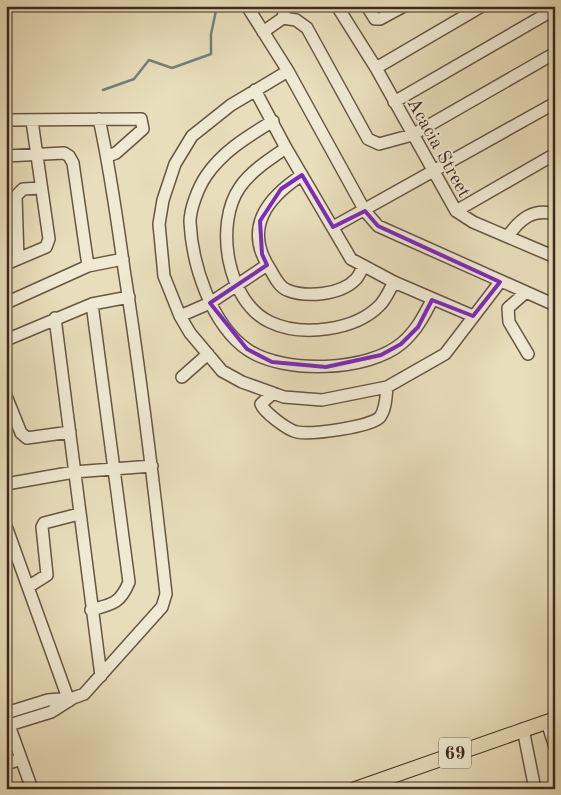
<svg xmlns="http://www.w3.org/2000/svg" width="561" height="795" font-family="'Old Standard TT',serif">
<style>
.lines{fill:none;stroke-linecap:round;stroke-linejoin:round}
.stream{stroke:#76807b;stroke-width:2.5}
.minor-casing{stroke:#685644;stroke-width:14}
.major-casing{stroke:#3e291d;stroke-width:16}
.minor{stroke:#f0ead3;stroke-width:11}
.major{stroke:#e8debb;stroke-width:14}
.marked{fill:none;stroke:#7b2cbf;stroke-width:4;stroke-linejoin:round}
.labels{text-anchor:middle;stroke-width:4;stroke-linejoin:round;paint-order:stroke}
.shield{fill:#f0ead3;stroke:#736354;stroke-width:1}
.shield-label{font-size:18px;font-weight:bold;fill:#3e291d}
.street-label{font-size:19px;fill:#3e291d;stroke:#f0ead3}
</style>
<rect width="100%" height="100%" fill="#e8debb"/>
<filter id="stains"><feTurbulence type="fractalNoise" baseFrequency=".004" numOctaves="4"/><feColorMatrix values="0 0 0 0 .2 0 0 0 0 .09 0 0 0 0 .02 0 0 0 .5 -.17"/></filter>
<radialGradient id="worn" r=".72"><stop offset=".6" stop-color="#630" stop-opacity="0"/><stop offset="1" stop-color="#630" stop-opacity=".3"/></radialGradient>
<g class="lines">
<path class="stream" d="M103 90 134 79 149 60 172 68 211 54V34L217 6"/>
<g class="minor-casing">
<path id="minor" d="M247 6 288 71 365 211 378 226 555 305
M337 6 376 68 456 211 473 222 555 257
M367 6 375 19H380L404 6
M283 18 296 20 307 28 368 139 379 144 412 135 555 53
M263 32 283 18 285 6
M376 68 482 6
M288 71 231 105 192 136 175 164 163 200 159 224 164 276 180 316 190 333 222 371 242 382 284 397 322 400 387 387 445 354 500 282
M255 90 286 148 351 259 394 282 473 316
M394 102 555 9
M6 120 141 119 143 129 116 153 108 156
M273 121C247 137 223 151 206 176 198 188 190 209 190 222 192 264 211 325 248 350 284 374 368 372 402 343 416 331 424 316 432 300
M286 148C270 159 251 171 240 187 214 224 227 302 270 322 301 337 355 331 380 305 386 299 390 289 394 282
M6 156 64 153 69 156 73 163 88 266
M302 175C267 198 243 228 270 269 274 276 279 287 287 290 306 298 341 295 356 279 359 276 361 270 364 266
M456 211 555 154
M333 227 555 103
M508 236C520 219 533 208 555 214
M18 259 16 196 23 189 41 188
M6 264 46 247 49 239 32 121
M526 292 508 308 509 322 528 354
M6 303 88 266 123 259
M180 316 210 303 267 265
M55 318 101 676
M6 340 92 304 129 297
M182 377 208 354
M273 393 261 404C264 412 287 430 297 432 311 435 371 427 380 417 386 409 386 396 387 387
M6 396 21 433 27 438 70 432
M6 484 74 472 152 466
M6 526 69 701
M28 587 47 575 42 527 44 523 79 514
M91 610C112 604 120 604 129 582L92 304
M6 713 48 700 71 698
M6 717 32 789
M547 722 555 747
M9 725 51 712 73 698 84 694 162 607 166 594C154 485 141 377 124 269 117 219 110 168 99 119
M523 729 535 789
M6 764 21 759"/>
</g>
<g class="major-casing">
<path id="major" d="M355 789 555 719"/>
</g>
<use href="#minor" class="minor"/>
<use href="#major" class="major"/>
</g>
<path class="marked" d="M302 175 333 227 365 211 378 226 500 282 473 316 432 300 418 327 401 344 381 355 326 367 272 362 247 349 210 303 267 265 262 254 260 221 281 189Z"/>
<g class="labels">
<rect class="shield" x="439" y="737.5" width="32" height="31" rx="4"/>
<g class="shield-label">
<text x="455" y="759">69</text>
</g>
<g class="street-label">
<text transform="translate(440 147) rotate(61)" y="7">Acacia Street</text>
</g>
</g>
<rect width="561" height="795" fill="none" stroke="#e8debb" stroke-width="25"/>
<rect x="8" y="8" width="546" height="780" fill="none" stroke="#3e291d" stroke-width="2.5"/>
<rect x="12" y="12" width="536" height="770" fill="none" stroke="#3e291d"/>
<rect width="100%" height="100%" filter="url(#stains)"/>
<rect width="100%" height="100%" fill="url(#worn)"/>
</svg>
